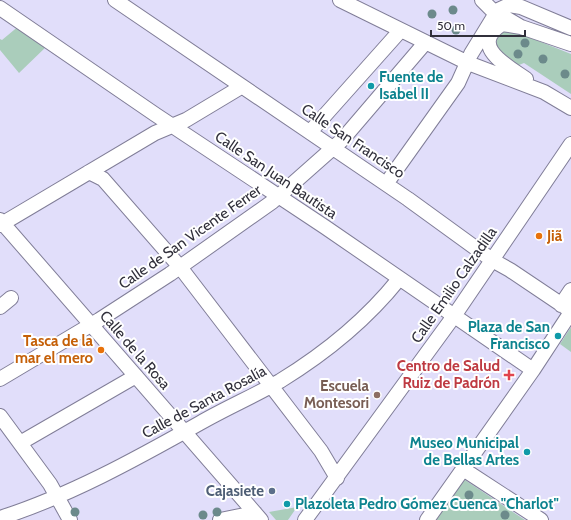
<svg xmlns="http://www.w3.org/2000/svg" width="571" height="520" font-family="Cabin,sans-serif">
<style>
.green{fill:#aacdbb}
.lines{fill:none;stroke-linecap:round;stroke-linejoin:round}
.street-casing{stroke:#817e98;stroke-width:16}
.street{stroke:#fff;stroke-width:14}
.tree{fill:#6c8a8b}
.culture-dot{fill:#0f9aa8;stroke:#fff;stroke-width:1.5}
.food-dot{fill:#e8710a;stroke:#fff;stroke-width:1.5}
.health-dot{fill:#e0444e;stroke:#fff;stroke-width:1.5}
.education-dot{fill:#8d6e63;stroke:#fff;stroke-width:1.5}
.service-dot{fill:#5c6f8a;stroke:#fff;stroke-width:1.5}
.labels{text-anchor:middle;stroke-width:4;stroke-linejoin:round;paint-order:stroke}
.culture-label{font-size:15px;font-weight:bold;fill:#0d838f;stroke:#fff;text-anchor:start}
.street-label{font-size:15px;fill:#31303b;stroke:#fff}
.food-label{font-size:15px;font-weight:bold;fill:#c56008;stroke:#fff;text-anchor:start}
.health-label{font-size:15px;font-weight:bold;fill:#be3a42;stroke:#fff;text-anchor:end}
.education-label{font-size:15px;font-weight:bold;fill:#785e54;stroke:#fff;text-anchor:end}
.service-label{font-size:15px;font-weight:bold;fill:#4e5e75;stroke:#fff;text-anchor:end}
</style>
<rect width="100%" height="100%" fill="#e1defa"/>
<path class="green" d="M20 25 47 46 19 73 0 50V39L2 40Z
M506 28 571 54V94L524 63 519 65C500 54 485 48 506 28Z
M571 327V352L560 344Z
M462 478 525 520H431Z
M297 507 288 520H276L269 512Z"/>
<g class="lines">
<g class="street-casing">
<path id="street" d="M115 0 408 199 492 260 510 270 571 311
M340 0 468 63 544 92 571 108
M482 0 492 10 521 27 571 44
M0 8 156 115 325 227 533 370
M521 27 502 24C468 46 508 66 526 79
M310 132 400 31
M89 172 103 179 180 267 321 451 337 478
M386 184 458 83 471 54 498 10 509 5 521 7 571 28
M0 220 261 520
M0 225 155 133 186 120 241 87
M561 305 571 290
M0 307 11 298
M0 379 99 320 170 274 272 202 342 140 425 43
M0 416 50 484 70 520
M20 443 136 376
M463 469 541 520
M0 518C69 496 136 459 200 423 226 408 254 396 280 381 324 354 367 319 399 279
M220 520 255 513
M305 520 454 316 571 144
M427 520 533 370 571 312"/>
</g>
<use href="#street" class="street"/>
</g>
<g class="tree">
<circle cx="453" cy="10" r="4.5"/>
<circle cx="432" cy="14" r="4.5"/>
<circle cx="456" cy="30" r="4.5"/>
<circle cx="525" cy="43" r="4.5"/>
<circle cx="518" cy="54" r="4.5"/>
<circle cx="543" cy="59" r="4.5"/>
<circle cx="565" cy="74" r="4.5"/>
<circle cx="469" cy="495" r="4.5"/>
<circle cx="75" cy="512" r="4.5"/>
<circle cx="217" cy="512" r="4.5"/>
<circle cx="203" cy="515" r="4.5"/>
<circle cx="505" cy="515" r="4.5"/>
</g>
<g class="culture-dot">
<circle cx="371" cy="86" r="4"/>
<circle cx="558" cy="336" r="4"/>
<circle cx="527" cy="452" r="4"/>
<circle cx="287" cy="504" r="4"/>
</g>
<g class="food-dot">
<circle cx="539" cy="236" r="4"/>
<circle cx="101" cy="350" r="4"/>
</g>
<path class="health-dot" d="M507 369h4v4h4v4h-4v4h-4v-4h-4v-4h4z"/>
<circle class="education-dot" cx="377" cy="395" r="4"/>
<circle class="service-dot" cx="272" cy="491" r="4"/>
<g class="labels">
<g class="culture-label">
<text x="379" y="82">Fuente de<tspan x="379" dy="17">Isabel II</tspan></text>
<text x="550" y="332" text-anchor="end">Plaza de San<tspan x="550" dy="17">Francisco</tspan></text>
<text x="519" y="448" text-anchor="end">Museo Municipal<tspan x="519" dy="17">de Bellas Artes</tspan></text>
<text x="295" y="509">Plazoleta Pedro Gómez Cuenca "Charlot"</text>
</g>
<g class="street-label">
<text transform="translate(353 141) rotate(34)" y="5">Calle San Francisco</text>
<text transform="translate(276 175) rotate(34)" y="5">Calle San Juan Bautista</text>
<text transform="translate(190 237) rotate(-35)" y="5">Calle de San Vicente Ferrer</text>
<text transform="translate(454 285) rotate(-55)" y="5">Calle Emilio Calzadilla</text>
<text transform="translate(135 350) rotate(49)" y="5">Calle de la Rosa</text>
<text transform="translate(204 402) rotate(-28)" y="5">Calle de Santa Rosalía</text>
</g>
<g class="food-label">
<text x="547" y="241">Jiã</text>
<text x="93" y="346" text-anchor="end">Tasca de la<tspan x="93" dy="17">mar el mero</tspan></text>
</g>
<g class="health-label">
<text x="500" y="371">Centro de Salud<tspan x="500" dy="17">Ruiz de Padrón</tspan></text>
</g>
<g class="education-label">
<text x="369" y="391">Escuela<tspan x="369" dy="17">Montesori</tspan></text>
</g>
<g class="service-label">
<text x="264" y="496">Cajasiete</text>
</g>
</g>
<path d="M431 30v6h94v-6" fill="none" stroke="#31303b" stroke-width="2"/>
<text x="437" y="30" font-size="12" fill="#31303b" stroke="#ffffff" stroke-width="3" paint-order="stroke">50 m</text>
</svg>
